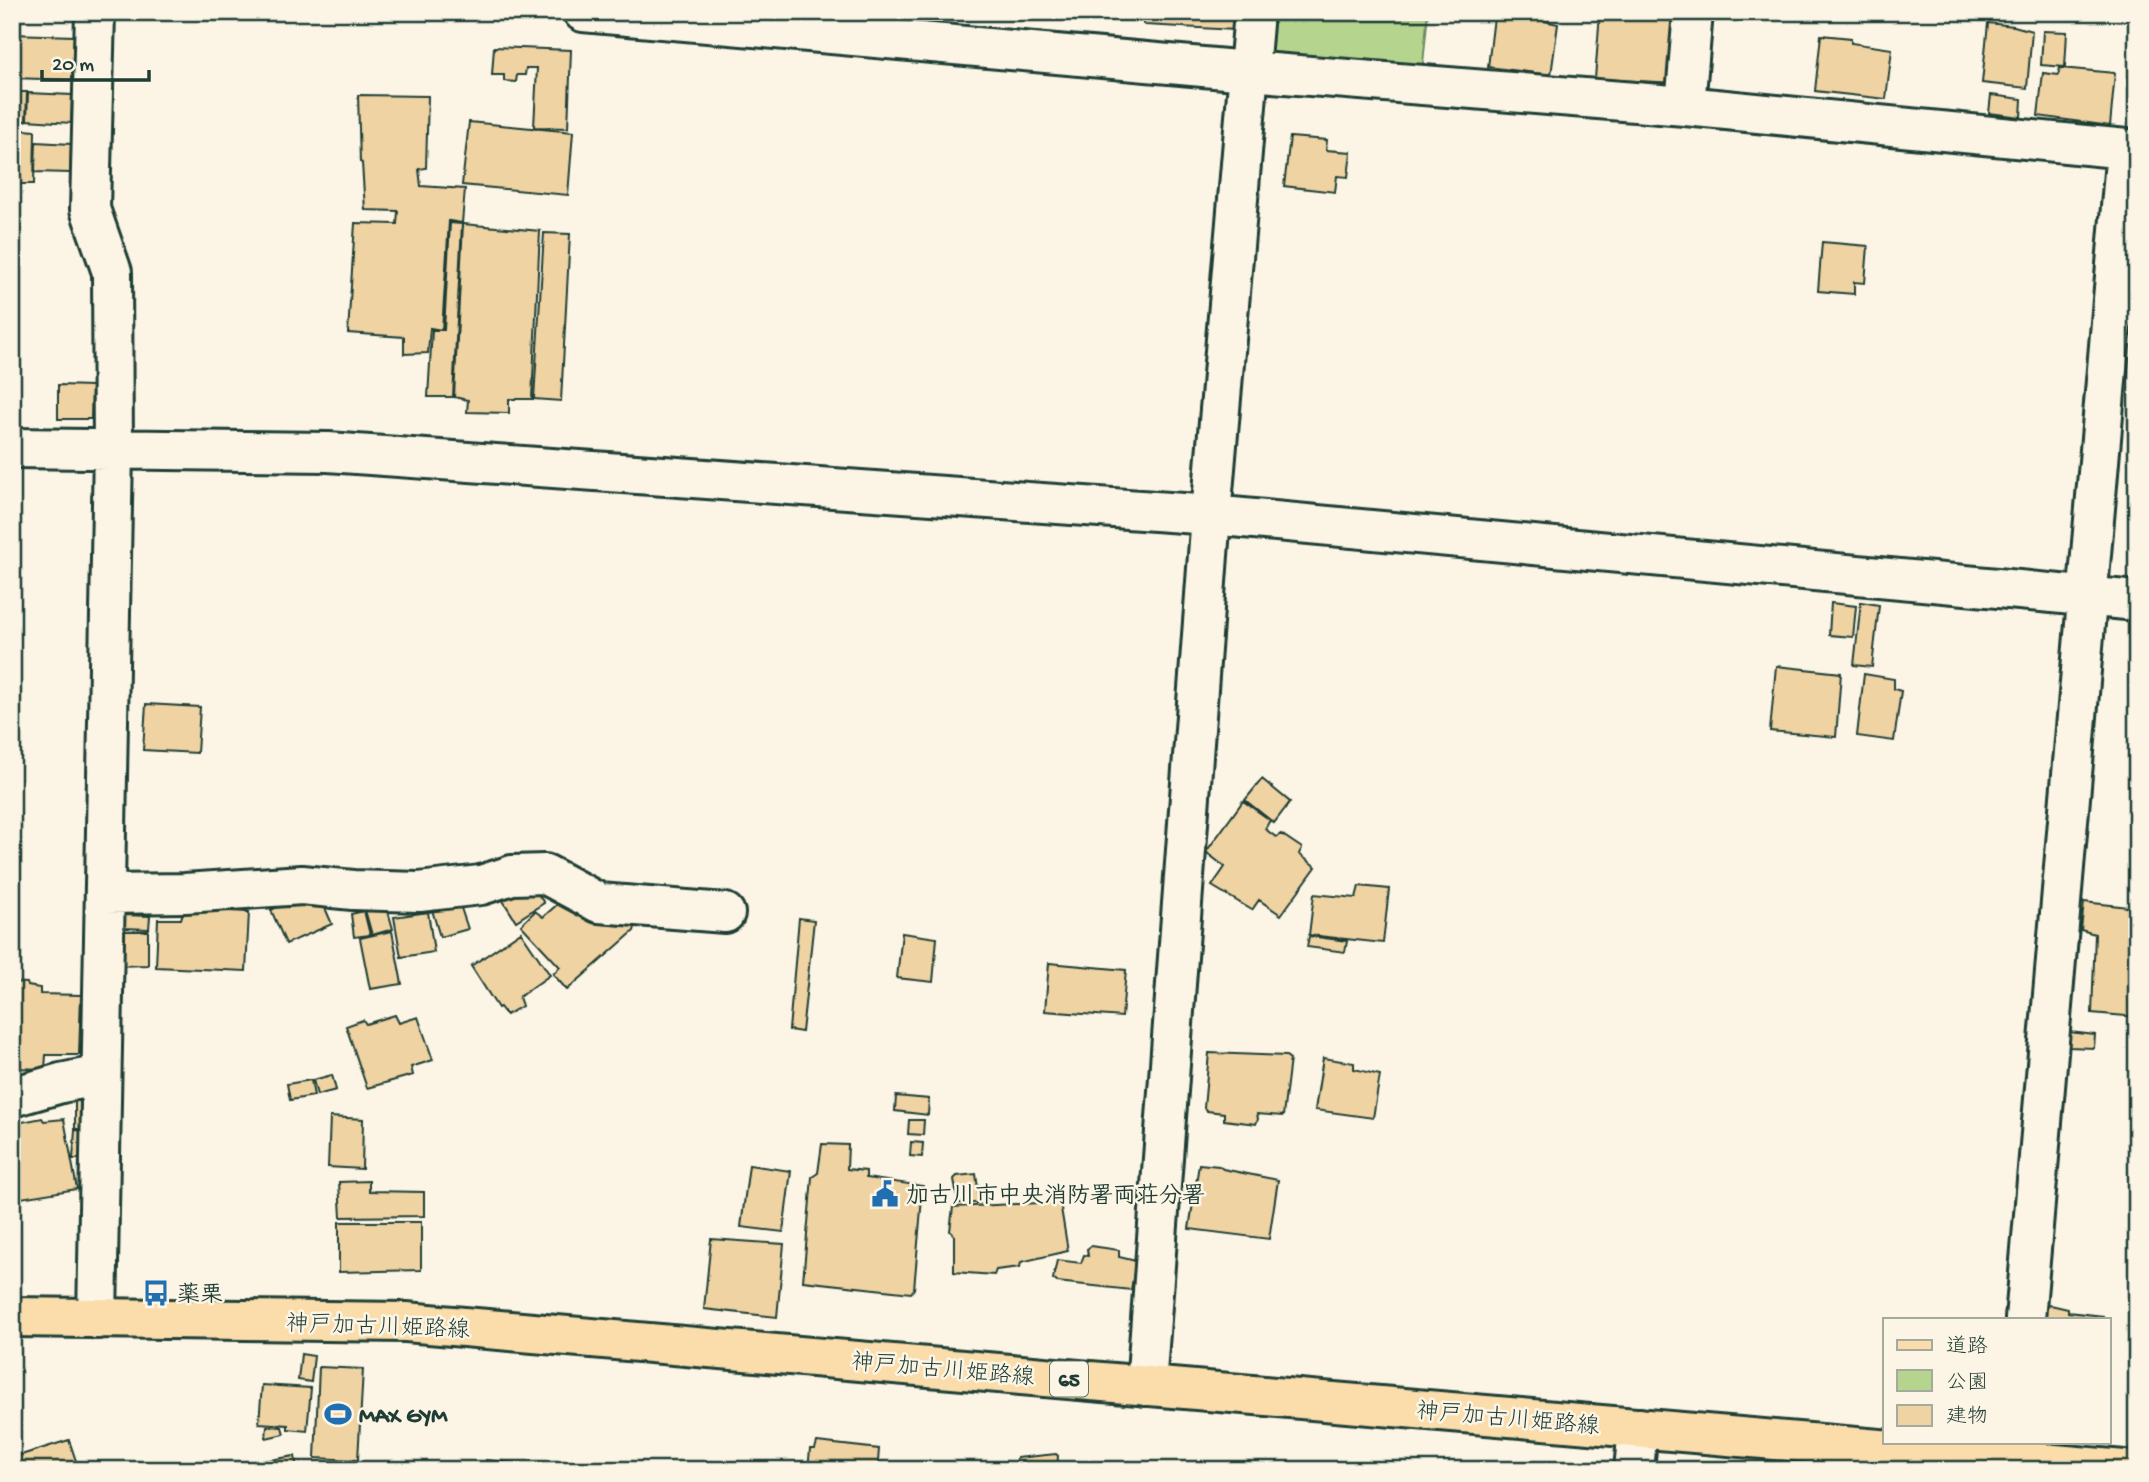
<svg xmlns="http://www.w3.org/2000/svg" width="2149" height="1482" font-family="'Gochi Hand','Klee One',sans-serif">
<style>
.green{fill:#b5d58f;stroke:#6a8962;stroke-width:2}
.building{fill:#f0d3a3;stroke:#1f3d34;stroke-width:2}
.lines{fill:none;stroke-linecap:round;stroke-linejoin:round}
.minor-casing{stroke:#1f3d34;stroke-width:44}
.major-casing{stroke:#1f3d34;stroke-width:44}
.minor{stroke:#fcf5e5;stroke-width:38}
.major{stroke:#faddab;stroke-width:38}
.labels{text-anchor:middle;stroke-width:5;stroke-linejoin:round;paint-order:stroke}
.shield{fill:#fcf5e5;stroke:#617469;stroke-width:2}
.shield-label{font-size:21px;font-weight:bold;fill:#1f3d34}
.poi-label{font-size:23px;font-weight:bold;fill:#1f3d34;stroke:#fcf5e5;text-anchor:start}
.street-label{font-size:23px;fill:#1f3d34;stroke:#fcf5e5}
</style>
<rect width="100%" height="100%" fill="#fcf5e5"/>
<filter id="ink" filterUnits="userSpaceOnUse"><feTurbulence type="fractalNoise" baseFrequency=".0143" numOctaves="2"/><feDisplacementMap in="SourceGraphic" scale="14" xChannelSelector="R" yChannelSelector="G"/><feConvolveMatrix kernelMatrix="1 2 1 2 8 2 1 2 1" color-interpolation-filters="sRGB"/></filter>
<g filter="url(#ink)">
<path class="green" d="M1266 12H1428L1422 74 1265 58Z"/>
<path class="building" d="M1144 12H1237L1235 30 1145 25 1143 24Z
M1600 12H1646V18L1683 21 1679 83 1595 79Z
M1509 13 1558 24 1551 75 1488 67 1494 17 1508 18Z
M1988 23 2014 26 2032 31 2027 88 1982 83Z
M2043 31 2067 32 2065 67 2041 65Z
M12 34 74 36 72 80 12 78Z
M1821 35 1851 38V43L1892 49 1886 99 1815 91Z
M494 47 571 50 568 128 534 127 537 68H526L525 75H517L516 82 504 81V75H492Z
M2060 68 2115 73 2110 126 2038 116 2043 73 2058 75Z
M12 92H27L26 121 12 120Z
M28 93 72 95 71 123 27 120Z
M358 95 428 96 426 168 419 169 421 186 465 189 462 223 449 221 442 330 430 328 428 353 404 354V337L348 333 355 223 397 224 398 211 365 210 362 163 360 162Z
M1991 95 2022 99 2021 117 1989 113Z
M469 122 573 132 568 195 462 185Z
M12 129 35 131 34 184H12Z
M1290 137 1327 140 1326 150 1351 152 1348 177 1337 176 1335 192 1284 186Z
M36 142 71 144 70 173 35 172Z
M450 223 462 224 453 397H428L432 330H444Z
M463 224 540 231 532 399H509V413L467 412 468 400 454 397Z
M544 233 570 234 561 401 534 399Z
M1822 242 1868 246 1865 283 1854 282V294L1818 291Z
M58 385 92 386 91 419H58Z
M1861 602 1879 605 1872 667 1854 665Z
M1831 603 1856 606 1853 637 1829 635Z
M1776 666 1841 673 1836 737 1770 731Z
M1864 674 1894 679V689L1901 691 1894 741 1857 736Z
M146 704 200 707 197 753 143 750Z
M1262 779 1290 802 1274 823 1245 800Z
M1243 801 1270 820 1265 829 1276 837 1281 834 1302 848 1299 854 1316 867 1281 915 1259 900 1252 910 1212 886 1225 867 1206 852Z
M530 882 544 903 516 921 502 899Z
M1359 886 1389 889 1383 943 1309 935 1314 894 1356 898Z
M319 894 332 924 286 944 271 910 295 899Z
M568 895 637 920 634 931 567 990 553 974 560 967 521 925 535 911 543 917Z
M459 902 468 929 440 937 432 910Z
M2084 902 2137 908V1017L2092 1013 2095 934 2081 930Z
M386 904 393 929 372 935 365 910Z
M184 909 249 912 246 971 156 967 158 919H181Z
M364 911 370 935 354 937 351 914Z
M428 912 434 952 401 957 394 917Z
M124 915 150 916 149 929 123 928Z
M799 918 814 920 802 1032 789 1030Z
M117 931H148V965L117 966Z
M392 931 402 984 370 989 360 938Z
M521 932 550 975 519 997 522 1006 506 1015 500 1007 498 1008 471 966Z
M902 933 937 938 933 982 897 978Z
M1309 936 1347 941 1345 952 1307 947Z
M1049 963 1126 970 1122 1017 1045 1011Z
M12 982 27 983 28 986 40 988V994L81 995 79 1055H46L45 1069 12 1068Z
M395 1015 399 1023 418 1017 433 1060 411 1067 413 1075 367 1088 346 1026 363 1020 366 1024Z
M2069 1032 2095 1035 2094 1048 2069 1047Z
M1209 1053 1286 1056 1290 1059 1283 1116 1257 1114 1258 1119 1256 1124 1224 1120V1113L1207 1111 1204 1108Z
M1323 1058 1354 1063V1069L1380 1075 1373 1118 1315 1110Z
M332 1075 336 1090 317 1095 313 1080Z
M311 1080 314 1096 290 1100 287 1084Z
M75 1090 93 1091 91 1129H75Z
M896 1096 929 1099 928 1115 895 1111Z
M330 1117 363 1119 362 1169 328 1167Z
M42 1118 44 1121 64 1119 77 1189 15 1199 12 1190V1124Z
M909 1120H924L923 1135 908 1134Z
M75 1130 93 1131 92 1159H73Z
M911 1142 923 1143 922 1157 910 1156Z
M822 1144 848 1145 847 1169 866 1171V1178L923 1186 914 1289 911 1293 803 1281 812 1177 818 1173Z
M1199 1164 1219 1166 1223 1169 1278 1180 1269 1239 1189 1229Z
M749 1165 791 1171 783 1232 741 1227Z
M976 1174 980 1203H958L954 1179 957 1176Z
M369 1181V1191L424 1192V1216L341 1217 339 1182Z
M1060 1202 1068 1251 1021 1262 1020 1267 996 1270 994 1275 954 1272V1235L950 1231 953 1207Z
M339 1222H421V1270L339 1272Z
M12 1226H19L15 1271H12Z
M711 1239 784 1244 777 1317 704 1309Z
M1091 1246 1119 1250V1257L1136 1261 1131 1290 1057 1282 1053 1279 1057 1260 1081 1263 1084 1255 1088 1256 1087 1249Z
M2042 1303 2068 1309V1312L2103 1316V1319H2040Z
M301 1354 314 1356 311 1382 298 1380Z
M319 1367 363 1369 358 1460 315 1458Z
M262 1385 311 1388 307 1431 288 1429V1425L259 1423Z
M267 1426 282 1427 284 1434 266 1438Z
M69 1440 79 1470H23L18 1456Z
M817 1442 879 1449 878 1462 886 1464 885 1470H808L810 1449H815Z
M1056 1454 1058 1456 1057 1470H1016L1017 1458Z
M295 1456 297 1470 214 1469Z
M486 1460 515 1463V1470H485Z"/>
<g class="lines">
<g class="minor-casing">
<path id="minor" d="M95 12 90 209 112 272 113 450 97 1319
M583 12 1248 71 1685 106 2137 150
M1685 106 1693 12
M12 448 328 452 1211 515 2137 601
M105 894 185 893 302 885 353 890 419 892 481 885 512 875 545 874 599 903 725 913
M12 1097 61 1083 101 1075
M2025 1319 2126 149
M1146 1386 1211 515 1254 12
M1634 1470 1638 1428"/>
</g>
<g class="major-casing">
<path id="major" d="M12 1317 406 1322 2124 1470"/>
</g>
<use href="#minor" class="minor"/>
<use href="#major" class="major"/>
</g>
</g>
<defs>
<g id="civic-bare" transform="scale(2.1)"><path d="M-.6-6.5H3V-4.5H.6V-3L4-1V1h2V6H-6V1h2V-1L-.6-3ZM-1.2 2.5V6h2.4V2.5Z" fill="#1f6fb2" stroke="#fcf5e5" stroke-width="2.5" paint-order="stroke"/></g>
<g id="bus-bare" transform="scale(2.1)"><path d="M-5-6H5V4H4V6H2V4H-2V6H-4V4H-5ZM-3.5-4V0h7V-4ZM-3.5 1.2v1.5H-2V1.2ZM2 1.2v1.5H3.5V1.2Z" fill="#1f6fb2" stroke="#fcf5e5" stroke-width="2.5" paint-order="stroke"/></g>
<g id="stadium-bare" transform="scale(2.1)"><path d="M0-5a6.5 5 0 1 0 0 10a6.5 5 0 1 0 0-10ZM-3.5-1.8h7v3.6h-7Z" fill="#1f6fb2" stroke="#fcf5e5" stroke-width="2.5" paint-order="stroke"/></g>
</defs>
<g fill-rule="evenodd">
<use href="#civic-bare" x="885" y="1194"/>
<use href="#bus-bare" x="156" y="1293"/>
<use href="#stadium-bare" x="338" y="1414"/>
</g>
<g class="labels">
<rect class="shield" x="1050" y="1361.5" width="38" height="35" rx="5"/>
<g class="shield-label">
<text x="1069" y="1386">65</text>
</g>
<g class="poi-label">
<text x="906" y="1202">加古川市中央消防署両荘分署</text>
<text x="177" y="1301">薬栗</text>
<text x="359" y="1422">MAX GYM</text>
</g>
<g class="street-label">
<text transform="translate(378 1325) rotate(2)" y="8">神戸加古川姫路線</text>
<text transform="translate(943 1368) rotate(5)" y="8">神戸加古川姫路線</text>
<text transform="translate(1508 1417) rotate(5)" y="8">神戸加古川姫路線</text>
</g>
</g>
<rect width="2149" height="1482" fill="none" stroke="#fcf5e5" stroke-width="42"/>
<rect x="21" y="21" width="2107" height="1440" fill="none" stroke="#1f3d34" stroke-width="2.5" filter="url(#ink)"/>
<rect x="1883" y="1318" width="228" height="126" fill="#fcf5e5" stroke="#a4ab9e" stroke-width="2"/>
<rect x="1897" y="1340" width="35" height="10" fill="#faddab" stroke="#a4ab9e" stroke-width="2"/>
<text x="1946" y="1352" font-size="21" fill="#1f3d34">道路</text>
<rect x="1897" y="1370" width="35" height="21" fill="#b5d58f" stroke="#a4ab9e" stroke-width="2"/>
<text x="1946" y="1388" font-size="21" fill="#1f3d34">公園</text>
<rect x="1897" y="1405" width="35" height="21" fill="#f0d3a3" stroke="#a4ab9e" stroke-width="2"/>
<text x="1946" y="1422" font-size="21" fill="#1f3d34">建物</text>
<path d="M42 70v10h107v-10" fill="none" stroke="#1f3d34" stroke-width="3.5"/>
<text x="52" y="70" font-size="21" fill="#1f3d34" stroke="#fcf5e5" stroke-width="5" paint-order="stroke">20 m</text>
</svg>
